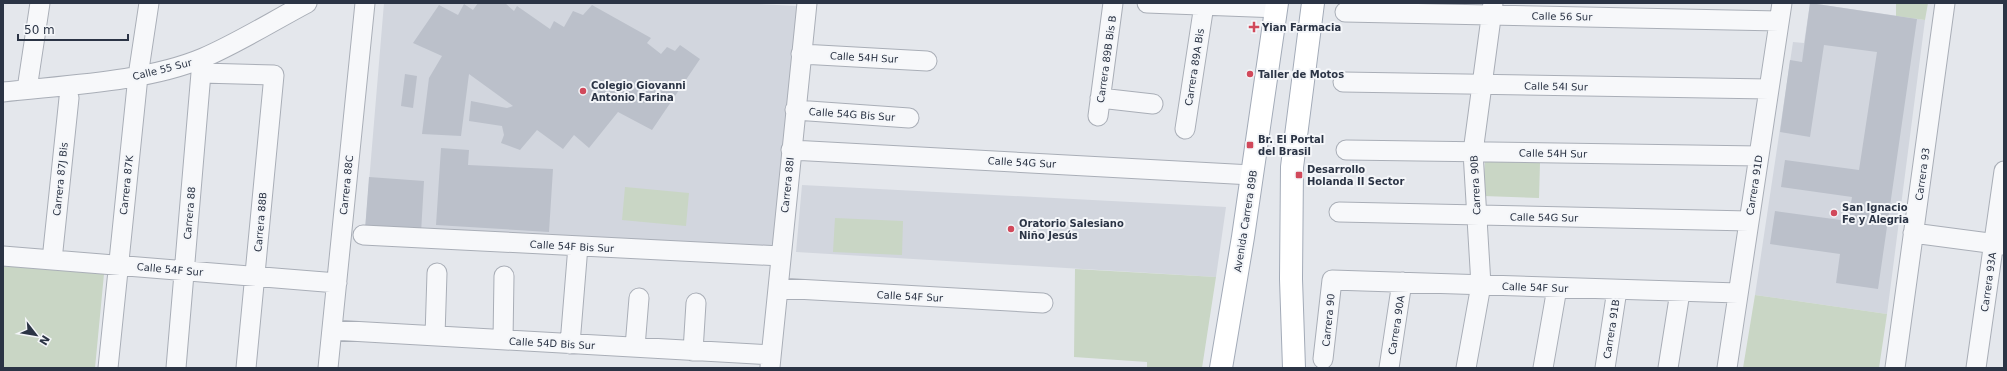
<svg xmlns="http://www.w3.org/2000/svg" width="2007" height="371" font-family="'DejaVu Sans',sans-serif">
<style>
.built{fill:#d2d6de}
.green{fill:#c9d6c5}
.building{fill:#bbc0ca}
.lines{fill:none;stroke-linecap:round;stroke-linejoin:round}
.minor-casing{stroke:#a9aeb7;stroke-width:21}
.major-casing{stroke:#a3abb8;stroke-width:24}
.minor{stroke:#f7f8fa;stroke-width:19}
.major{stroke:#fff;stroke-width:22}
.poi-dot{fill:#d1495b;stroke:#f4f6f9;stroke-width:1.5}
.labels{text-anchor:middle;stroke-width:4;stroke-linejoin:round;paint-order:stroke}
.street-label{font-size:10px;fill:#2b3445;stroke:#f4f6f9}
.poi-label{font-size:10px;font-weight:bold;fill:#2b3445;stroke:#f4f6f9;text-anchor:start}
</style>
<rect width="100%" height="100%" fill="#e4e7ec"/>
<path class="built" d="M384 3H737L797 6 774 251 365 230Z
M1810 3 1925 20 1887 314 1755 295 1793 42 1804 43Z
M802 185 1226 207 1216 277 796 252Z"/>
<path class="green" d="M1896 3H1928L1925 20 1896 16Z
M1485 161 1540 163 1539 198 1483 196Z
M625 187 689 193 686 226 622 220Z
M835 218 903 221 902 255 833 252Z
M3 266 104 274 95 368H3Z
M1075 269 1216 277 1202 368H1147V362L1074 357Z
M1755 295 1887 314 1879 368H1743Z"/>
<path class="building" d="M478 3H505L514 11 517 6 550 29 554 21 564 27 573 11 583 15 592 5 651 38 647 43 661 54 667 47 675 51 680 45 700 59 652 130 618 112 589 148 574 135 563 149 537 130 520 150 501 143 504 135 502 126 469 121 471 101 507 108 513 106 469 74 461 136 422 134 429 78 442 56 413 43 439 5 458 15 464 4 473 10Z
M1810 3 1917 19 1878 289 1836 283 1840 254 1770 244 1775 211 1848 221 1852 197 1781 187 1785 160 1859 170 1877 52 1824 45 1810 137 1780 132 1790 60 1802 62Z
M405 74 417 76 413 108 401 106Z
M441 148 469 150 468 165 553 169 549 232 436 225Z
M369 177 424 181 421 233 365 230Z"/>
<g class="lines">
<g class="minor-casing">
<path id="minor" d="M1147 3 1276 8
M1345 12 1779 21
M801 54 927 61
M201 73 274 75 246 368
M1343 82 1769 89
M27 89 40 3
M3 92C65 85 146 82 203 58 238 43 273 21 307 3
M1100 98 1153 104
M795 110 909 118
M1098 116 1113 3
M1185 129 1204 5
M791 150 1252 175
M1346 150 1759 156
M1339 212 1749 221
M1913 233 2004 245
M363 235 781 256
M3 256 337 283
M52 260 69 98
M778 288 1043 303
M332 330 771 355
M435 336 437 273
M503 340 504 276
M570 344 578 246
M635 347 639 298
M693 351 696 303
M1323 359 1332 280 1738 293
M770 367 807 3
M108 368 138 76 149 3
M176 368 202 61
M328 368 365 3
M1389 368 1402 282
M1466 368 1481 285 1473 152 1493 3
M1543 368 1557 288
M1605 368 1617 290
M1668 368 1680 292
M1727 368 1782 3
M1895 368 1945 3
M1976 368 2004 171"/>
</g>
<g class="major-casing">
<path id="major" d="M1221 368 1243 237 1277 3
M1294 368 1291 279 1292 167 1313 3"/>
</g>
<use href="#minor" class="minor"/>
<use href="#major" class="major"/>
</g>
<g class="poi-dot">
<path d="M1252 21h4v4h4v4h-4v4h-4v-4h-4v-4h4z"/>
<circle cx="1250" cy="74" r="4"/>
<circle cx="583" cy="91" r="4"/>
<rect x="1246" y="141" width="8" height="8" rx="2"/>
<rect x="1295" y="171" width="8" height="8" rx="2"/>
<circle cx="1834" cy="213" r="4"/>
<circle cx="1011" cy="229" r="4"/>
</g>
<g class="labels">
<g class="street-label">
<text transform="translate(1562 16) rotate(1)" y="4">Calle 56 Sur</text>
<text transform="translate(864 57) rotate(3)" y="4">Calle 54H Sur</text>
<text transform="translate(1106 59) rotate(-82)" y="4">Carrera 89B Bis B</text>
<text transform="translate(1194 67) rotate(-81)" y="4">Carrera 89A Bis</text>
<text transform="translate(162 69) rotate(-14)" y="4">Calle 55 Sur</text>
<text transform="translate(1556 86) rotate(1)" y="4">Calle 54I Sur</text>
<text transform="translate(852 114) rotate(4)" y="4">Calle 54G Bis Sur</text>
<text transform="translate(1553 153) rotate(1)" y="4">Calle 54H Sur</text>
<text transform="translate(1022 162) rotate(3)" y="4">Calle 54G Sur</text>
<text transform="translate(1922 174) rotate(-82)" y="4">Carrera 93</text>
<text transform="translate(60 179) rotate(-84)" y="4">Carrera 87J Bis</text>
<text transform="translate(126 185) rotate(-84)" y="4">Carrera 87K</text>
<text transform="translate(346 185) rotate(-84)" y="4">Carrera 88C</text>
<text transform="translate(787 185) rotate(-84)" y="4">Carrera 88I</text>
<text transform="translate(1475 185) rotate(-93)" y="4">Carrera 90B</text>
<text transform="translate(1754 185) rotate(-81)" y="4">Carrera 91D</text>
<text transform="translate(189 213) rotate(-85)" y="4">Carrera 88</text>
<text transform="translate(1544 217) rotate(1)" y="4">Calle 54G Sur</text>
<text transform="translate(1245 221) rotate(-81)" y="4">Avenida Carrera 89B</text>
<text transform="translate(260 222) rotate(-85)" y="4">Carrera 88B</text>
<text transform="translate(572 246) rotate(3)" y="4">Calle 54F Bis Sur</text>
<text transform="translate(170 269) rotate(5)" y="4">Calle 54F Sur</text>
<text transform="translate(1988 282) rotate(-82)" y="4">Carrera 93A</text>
<text transform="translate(1535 287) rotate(2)" y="4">Calle 54F Sur</text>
<text transform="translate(910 296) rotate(3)" y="4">Calle 54F Sur</text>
<text transform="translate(1328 320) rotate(-84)" y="4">Carrera 90</text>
<text transform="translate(1396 325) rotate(-81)" y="4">Carrera 90A</text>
<text transform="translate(1611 329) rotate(-81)" y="4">Carrera 91B</text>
<text transform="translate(552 343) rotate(3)" y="4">Calle 54D Bis Sur</text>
</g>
<g class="poi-label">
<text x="1262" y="31">Yian Farmacia</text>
<text x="1258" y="78">Taller de Motos</text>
<text x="591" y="89">Colegio Giovanni<tspan x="591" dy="12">Antonio Farina</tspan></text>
<text x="1258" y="143">Br. El Portal<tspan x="1258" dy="12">del Brasil</tspan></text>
<text x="1307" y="173">Desarrollo<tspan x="1307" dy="12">Holanda II Sector</tspan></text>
<text x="1842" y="211">San Ignacio<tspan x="1842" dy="12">Fe y Alegria</tspan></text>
<text x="1019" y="227">Oratorio Salesiano<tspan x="1019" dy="12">Niño Jesús</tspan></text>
</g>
</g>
<rect width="2007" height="371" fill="none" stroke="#2b3445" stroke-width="8"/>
<g transform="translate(36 335) rotate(121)" stroke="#f4f6f9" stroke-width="3" paint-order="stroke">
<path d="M0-3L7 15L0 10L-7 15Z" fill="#2b3445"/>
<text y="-6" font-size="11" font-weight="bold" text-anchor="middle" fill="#2b3445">N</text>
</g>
<path d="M18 34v6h110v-6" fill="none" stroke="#2b3445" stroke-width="2"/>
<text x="24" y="34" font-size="12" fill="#2b3445" stroke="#f4f6f9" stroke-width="3" paint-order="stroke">50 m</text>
</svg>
